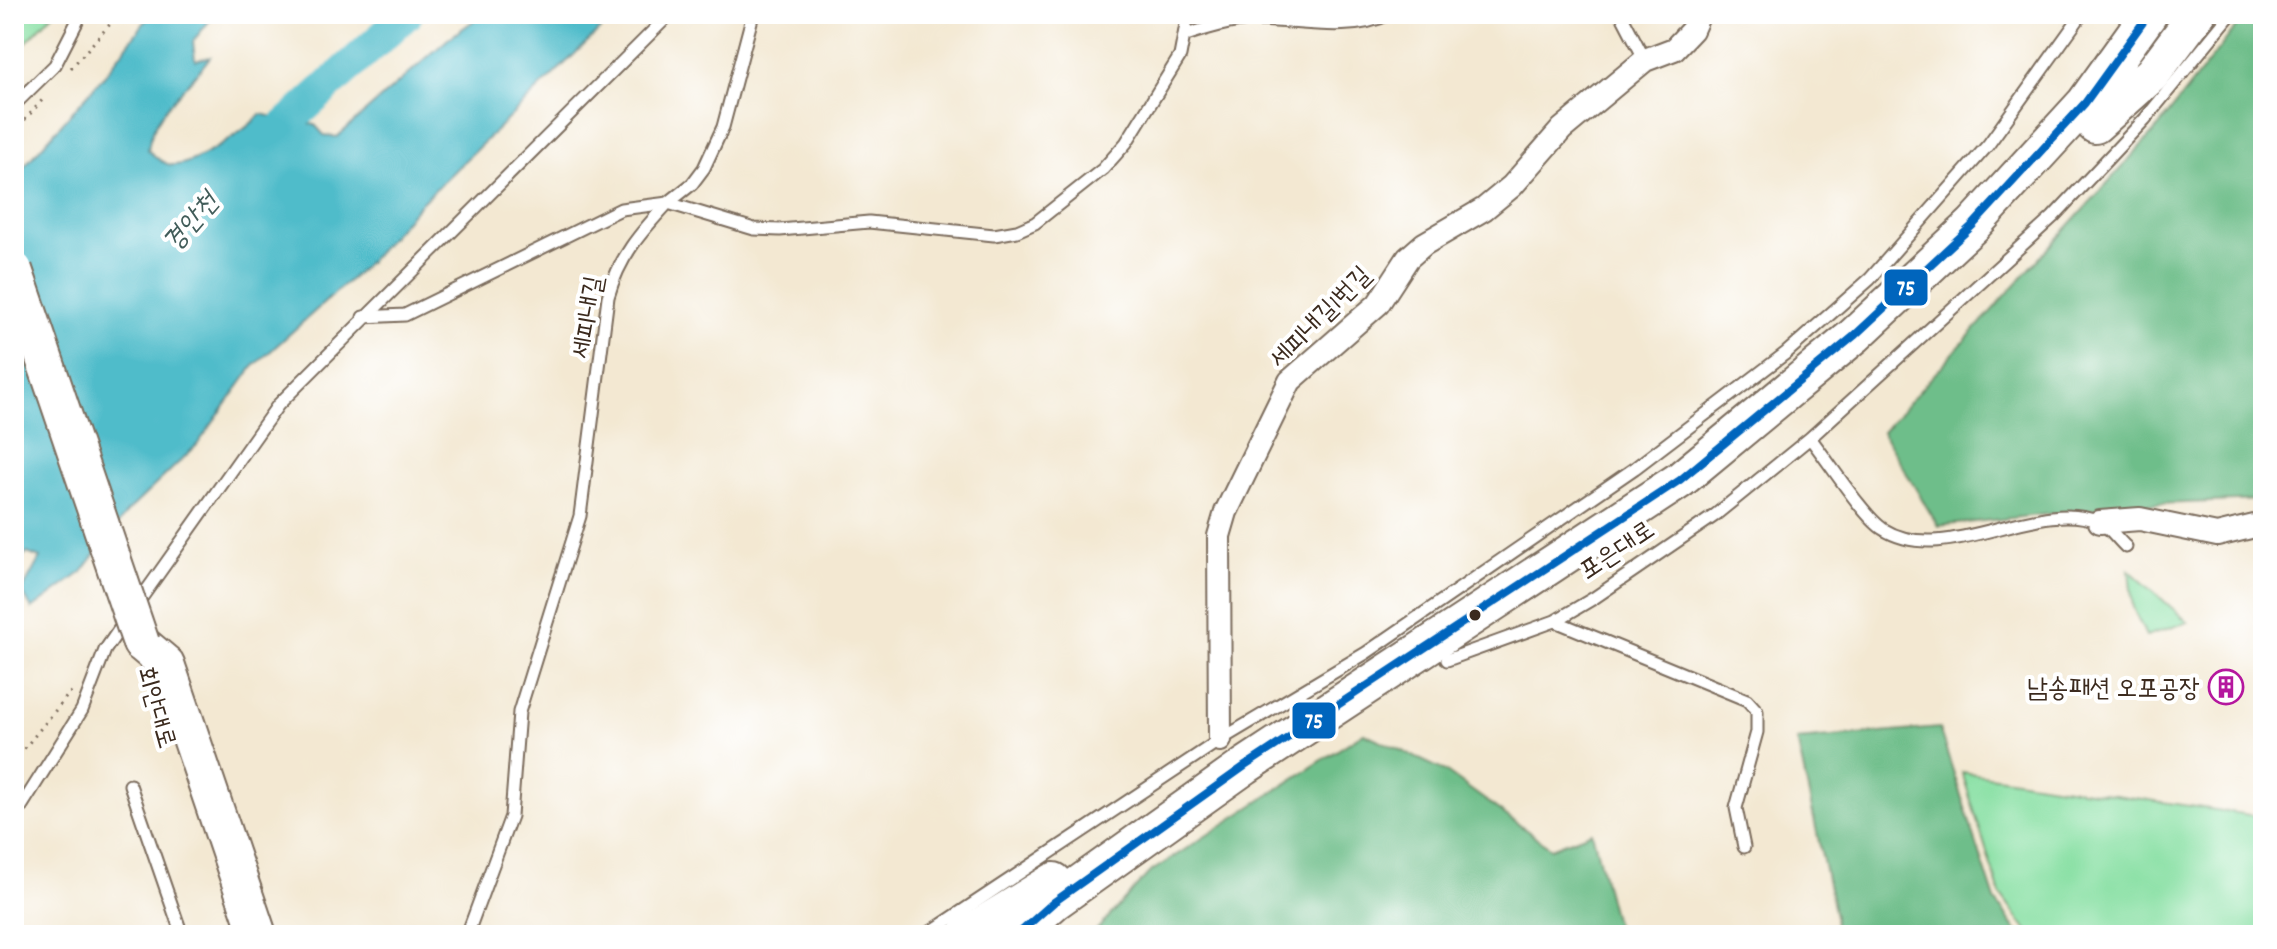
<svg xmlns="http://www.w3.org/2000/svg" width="2277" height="949" font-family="Dekko,'Poor Story',sans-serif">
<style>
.green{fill:#89e0a4;stroke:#628561;stroke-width:2}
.forest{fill:#6ebe8a;stroke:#547454;stroke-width:2}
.water{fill:#50bcca;stroke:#467374;stroke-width:2}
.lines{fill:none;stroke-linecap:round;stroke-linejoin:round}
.river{stroke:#50bcca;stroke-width:32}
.service-casing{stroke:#7b6c5d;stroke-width:15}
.minor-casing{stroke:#7b6c5d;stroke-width:26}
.trunk-casing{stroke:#7b6c5d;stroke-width:40}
.path{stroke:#7b6c5d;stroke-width:3;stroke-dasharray:2 6;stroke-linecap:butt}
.service{stroke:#fff;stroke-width:11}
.minor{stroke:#fff;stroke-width:22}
.trunk{stroke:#fff;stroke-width:36}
.trunk-bridge-casing{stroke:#7b6c5d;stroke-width:40;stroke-linecap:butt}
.trunk-bridge{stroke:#fff;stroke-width:36}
.bus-1-casing{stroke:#fff;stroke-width:14}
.bus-1{stroke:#0065bd;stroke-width:8}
.bus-dot{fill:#3b2a1e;stroke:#fff;stroke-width:3}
.labels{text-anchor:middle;stroke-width:8;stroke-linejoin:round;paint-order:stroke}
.street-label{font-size:26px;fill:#3b2a1e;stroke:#fff}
.poi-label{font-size:26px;fill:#3b2a1e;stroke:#fff;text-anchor:end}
.water-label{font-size:28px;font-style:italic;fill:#425d5a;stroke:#fff}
.line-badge{stroke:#fff;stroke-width:3}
.badge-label{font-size:22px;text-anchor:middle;font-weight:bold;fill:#fff}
</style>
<rect width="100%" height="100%" fill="#fff"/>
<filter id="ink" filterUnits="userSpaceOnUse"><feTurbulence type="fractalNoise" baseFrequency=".0125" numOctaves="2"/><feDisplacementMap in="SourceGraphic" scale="16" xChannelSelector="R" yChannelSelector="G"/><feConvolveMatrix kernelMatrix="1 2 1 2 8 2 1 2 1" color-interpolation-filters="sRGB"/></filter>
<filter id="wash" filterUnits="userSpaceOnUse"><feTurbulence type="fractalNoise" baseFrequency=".006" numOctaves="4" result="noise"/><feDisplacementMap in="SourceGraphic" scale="32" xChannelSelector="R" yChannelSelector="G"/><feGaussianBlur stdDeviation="1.8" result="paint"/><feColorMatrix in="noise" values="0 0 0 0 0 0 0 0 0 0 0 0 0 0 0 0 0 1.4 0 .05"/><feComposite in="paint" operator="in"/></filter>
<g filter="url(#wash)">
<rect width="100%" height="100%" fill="#f3e8d2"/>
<path class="green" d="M14 14H53L19 50H14Z
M2129 570 2188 622 2146 636 2133 608Z
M1962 772 2263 817V935H2030L2000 894Z"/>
<path class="forest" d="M2246 14H2263V500L2132 505 1938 526 1882 432 2159 126Z
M1939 728 1995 900 2020 935H1835V916L1797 740Z
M1364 733 1445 771 1551 848 1592 832 1618 935H1092L1149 873Z"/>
<path class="water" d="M151 14H215L193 41 195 60 210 57C188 88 152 111 148 150 156 157 164 166 175 165 197 164 246 130 261 114L315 125 324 135 337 137 448 39 483 14H616L419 205 365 266 253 367 197 445 128 511 82 572 32 609 22 591 40 558 27 553 14 563V178L103 77Z"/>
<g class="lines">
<path class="river" d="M259 149 407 14"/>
</g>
</g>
<g filter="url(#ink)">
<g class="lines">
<g class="service-casing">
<path id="service" d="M1621 14 1645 60
M1186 35C1208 28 1231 21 1253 20 1297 20 1349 34 1389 14
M14 105 55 65 81 14
M363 317 405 315 621 209 668 203 692 184 704 168 723 127 753 14
M1810 438C1827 459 1863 516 1883 529 1946 569 2037 495 2099 522 2109 526 2118 540 2126 547
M135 607 278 405 670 14
M1555 621 1747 700 1757 711V732L1736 808 1744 847
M1447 660 1555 621 1594 598 1714 516 1810 438 2053 217 2145 119 2231 14
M130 785 182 935
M14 818 82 710 105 650 125 621
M467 935 511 816 519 712 580 516 608 297C619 257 640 233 668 203L754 229 780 230 869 222 994 235 1017 231 1035 223 1103 169 1126 143 1180 56 1188 14
M926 935 1220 740 1366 653 1635 468 1786 353 1870 279 1988 145 2082 14"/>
</g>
<g class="minor-casing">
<path id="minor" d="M2100 522 2140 519 2217 535 2263 524
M1220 740 1219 536 1226 512 1290 381 1378 304 1408 258 1424 244 1484 209 1512 186 1562 129 1645 60 1674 49 1692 30 1699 14"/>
</g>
<g class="trunk-casing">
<path id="trunk" d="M2095 125 2152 74 2197 14
M141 643 166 664 258 935
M966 935 1054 881
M1017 935 1054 902 1245 766 1680 480 1854 336 1973 225 2085 103 2149 14"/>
</g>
<path class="path" d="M71 68 119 14
M14 132 45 97
M14 761 73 689"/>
<use href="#service" class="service"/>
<use href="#minor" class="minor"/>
<use href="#trunk" class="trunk"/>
<g class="trunk-bridge-casing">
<path id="trunk-bridge" d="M14 270 141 643"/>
</g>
<use href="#trunk-bridge" class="trunk-bridge"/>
<g class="bus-1-casing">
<path id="bus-1" d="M1017 935 1054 902 1245 766 1680 480 1854 336 1973 225 2085 103 2149 14"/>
</g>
<use href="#bus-1" class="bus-1"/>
</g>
</g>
<defs>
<g id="building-ring" transform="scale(1.8)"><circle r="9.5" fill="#fff" stroke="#b5179e" stroke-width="1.5"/><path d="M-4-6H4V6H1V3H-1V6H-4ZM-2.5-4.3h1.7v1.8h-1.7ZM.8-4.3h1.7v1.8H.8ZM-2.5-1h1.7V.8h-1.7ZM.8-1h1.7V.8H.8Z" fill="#b5179e"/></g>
</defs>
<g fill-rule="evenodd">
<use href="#building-ring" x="2226" y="687"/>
</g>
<circle class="bus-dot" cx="1475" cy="615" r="7"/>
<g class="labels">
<g class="street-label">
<text transform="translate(1319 316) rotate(-45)" y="9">세피내길1번길</text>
<text transform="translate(586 317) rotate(-80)" y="9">세피내길</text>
<text transform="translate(1616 549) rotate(-34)" y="9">포은대로</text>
<text transform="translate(158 707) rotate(74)" y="9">회안대로</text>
</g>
<g class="poi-label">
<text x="2200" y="696">남송패션 오포공장</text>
</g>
<g class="water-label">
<text transform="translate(189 221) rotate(-49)" y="10">경안천</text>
</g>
</g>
<g class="line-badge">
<rect x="1883" y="268" width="46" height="39" rx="8" fill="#0065bd"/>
<rect x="1291" y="701" width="46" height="39" rx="8" fill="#0065bd"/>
</g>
<g class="badge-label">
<text x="1906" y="295">75</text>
<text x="1314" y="728">75</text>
</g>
<rect width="2277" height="949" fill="none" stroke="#fff" stroke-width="48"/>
</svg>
